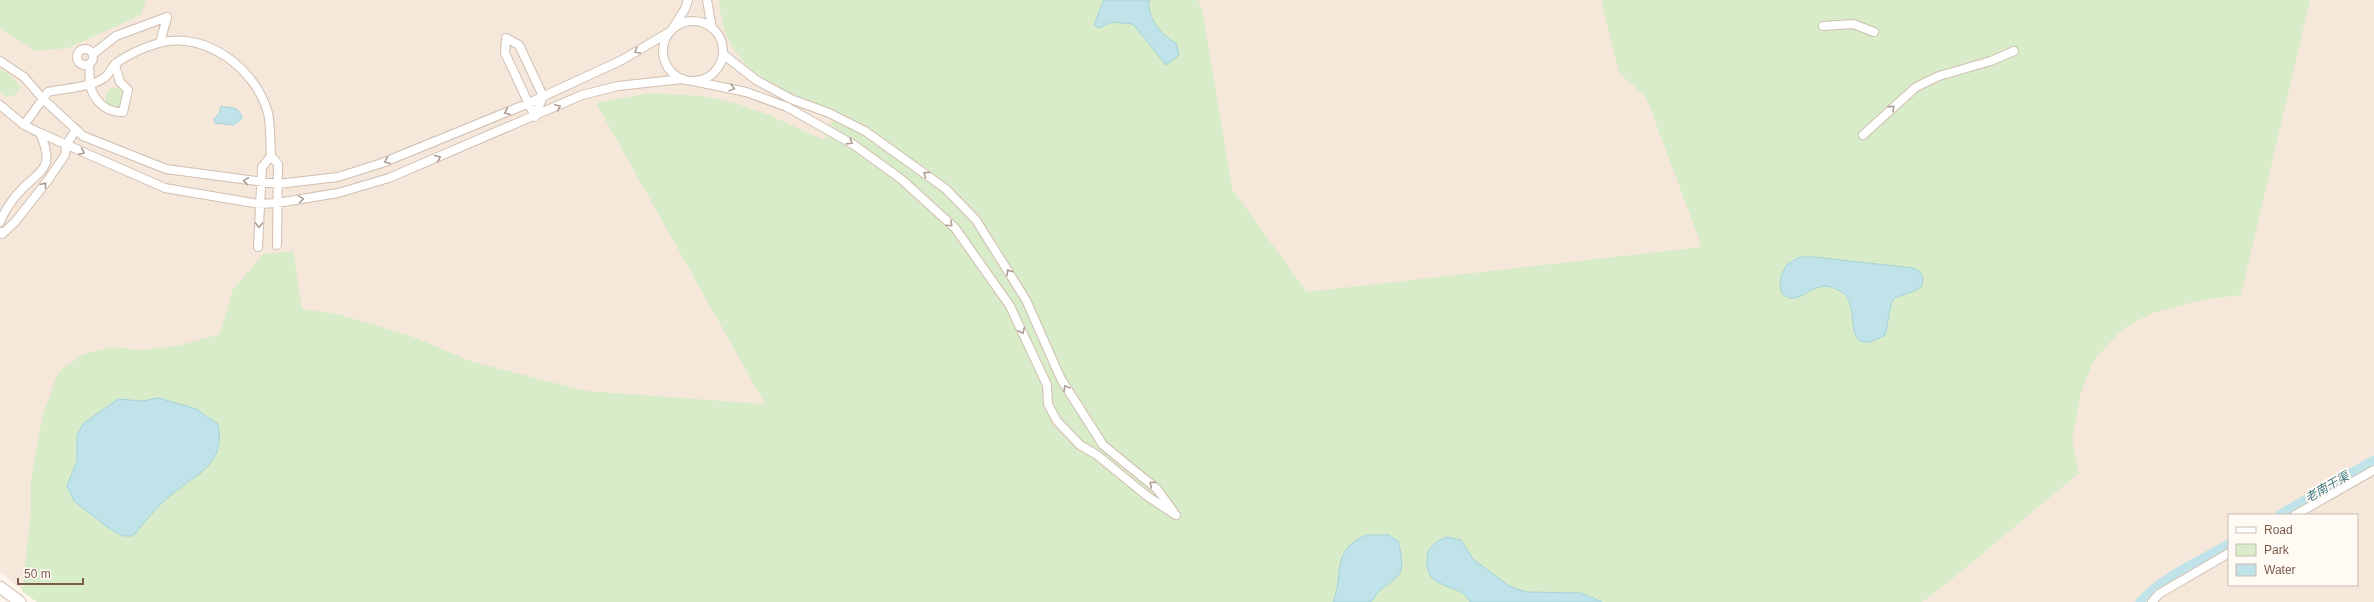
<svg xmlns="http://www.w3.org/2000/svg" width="2374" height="602" font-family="Arial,'Noto Sans SC',sans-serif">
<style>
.residential{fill:#f5e8da;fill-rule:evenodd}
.green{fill:#d8ecc9}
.water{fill:#bfe3e8;stroke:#a5d3da}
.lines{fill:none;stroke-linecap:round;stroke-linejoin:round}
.canal{stroke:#bfe3e8;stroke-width:9}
.street-casing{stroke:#d1beb0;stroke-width:10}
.secondary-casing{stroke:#d6c0b0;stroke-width:13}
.street{stroke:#fff;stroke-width:8}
.secondary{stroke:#fff;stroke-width:11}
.oneway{stroke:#af9d94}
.labels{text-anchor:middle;stroke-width:4;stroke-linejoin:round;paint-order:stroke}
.water-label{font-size:12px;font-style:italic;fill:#437c86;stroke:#fffaf3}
</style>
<rect width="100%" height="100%" fill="#fdf6ec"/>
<path class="residential" d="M0 0H2374V602H37L0 572ZM2229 515H2357V585H2229Z"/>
<path class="green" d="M0 0H146L141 15 68 48 36 51 0 28Z
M719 0H1198L1202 10 1232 189 1307 292 1702 247 1646 97 1619 73 1601 0H2310L2241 295 2201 300 2153 313 2124 328 2093 361 2080 396 2072 440 2079 473 1940 589 1922 602H37L22 591 31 511V481L42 419 58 372 84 354 113 347 140 350 178 346 220 334 233 289 264 254 293 251 302 309 341 315 411 336 473 362 586 391 765 404 596 103 649 93 704 96 738 104 769 115 824 140 837 111C777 89 725 73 719 0Z
M0 69 10 75 21 87 16 94 8 98 0 92Z
M105 98a10 10 0 1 1 20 0a10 10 0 1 1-20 0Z"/>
<path class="water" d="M1104 0H1149C1147 18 1161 35 1176 43L1179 55 1166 65 1133 24 1112 22 1099 28 1094 25Z
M221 106C230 109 239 105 242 118L234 125 215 123 214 119 219 114Z
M1800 257H1814L1913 268C1922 272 1924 276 1922 286L1915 291 1894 298C1888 309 1889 322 1885 335 1839 362 1862 306 1843 293 1817 275 1808 299 1791 298 1774 297 1780 271 1789 263 1792 261 1797 259 1800 257Z
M159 398 196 409 218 424C226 465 197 473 171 495 156 507 145 522 133 536H123L110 529 74 501 67 486 77 461V435L84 423 118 399 142 401Z
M1366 535H1389L1398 541C1411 588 1388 573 1371 602H1333C1345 570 1330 552 1366 535Z
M1447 537 1461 540 1473 559 1509 586 1526 592 1581 593 1602 602H1470C1459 580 1424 593 1427 557 1428 546 1437 541 1447 537Z"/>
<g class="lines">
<path class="canal" d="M2279 515 2374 460
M2140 602C2162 576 2200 561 2229 544"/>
<g class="street-casing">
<path id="street" d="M707 0 712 28
M663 51a30 30 0 1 1 60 0a30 30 0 1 1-60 0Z
M1823 26 1853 24 1874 32
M506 38 519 45 543 96 535 117 505 53Z
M160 43 167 17
M77 57a8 8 0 1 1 16 0a8 8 0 1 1-16 0Z
M93 54 116 36 167 17
M723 54 756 80 791 99 829 113 865 131 946 189 976 220 1026 300 1061 379 1103 445 1157 489 1173 511
M0 61 24 77 43 99 83 136 166 169 278 184 338 177 382 163 529 103 622 60 671 31 685 9 688 0
M89 65C90 72 89 78 90 84 93 101 107 113 123 112L128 90 120 82 115 65
M693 81 746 92 787 107 854 145 901 179 955 228 1010 306 1047 385 1048 404 1057 421 1080 445 1097 455 1147 496 1176 515
M0 105 24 125 40 133 165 188 259 204 277 203 338 193 389 178 582 95 618 86 683 79
M24 125 48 92C66 88 89 88 104 78 109 75 111 68 115 64 127 55 145 47 159 43 205 30 256 69 268 113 271 127 270 142 271 156
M1863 135 1916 87 1939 76 1991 61 2014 51
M0 222C5 210 13 198 23 188 45 167 54 166 40 133
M0 232 2 234 15 222 48 180 65 155 66 145 76 130
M258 247 262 167 271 156 278 164 277 245
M2295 515 2374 470
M2152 602 2159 594 2229 553"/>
</g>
<g class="secondary-casing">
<path id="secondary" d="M0 587 20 602"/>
</g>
<use href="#street" class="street"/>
<use href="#secondary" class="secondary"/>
</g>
<defs><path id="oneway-chevron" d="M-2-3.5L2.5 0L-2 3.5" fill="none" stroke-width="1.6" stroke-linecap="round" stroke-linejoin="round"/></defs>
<g class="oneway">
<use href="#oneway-chevron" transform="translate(637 51) rotate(149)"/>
<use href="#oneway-chevron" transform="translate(732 88) rotate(15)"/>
<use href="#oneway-chevron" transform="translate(558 107) rotate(-25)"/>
<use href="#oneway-chevron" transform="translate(1892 108) rotate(-44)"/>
<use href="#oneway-chevron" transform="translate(507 112) rotate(158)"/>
<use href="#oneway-chevron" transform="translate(850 142) rotate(32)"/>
<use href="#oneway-chevron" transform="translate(82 152) rotate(24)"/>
<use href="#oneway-chevron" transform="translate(438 158) rotate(-23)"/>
<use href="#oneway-chevron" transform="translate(387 161) rotate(158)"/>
<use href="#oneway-chevron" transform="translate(926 174) rotate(-143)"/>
<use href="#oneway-chevron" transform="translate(246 181) rotate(-172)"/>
<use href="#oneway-chevron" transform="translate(44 185) rotate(-52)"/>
<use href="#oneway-chevron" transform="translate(301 199) rotate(-9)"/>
<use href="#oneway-chevron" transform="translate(950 224) rotate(43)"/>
<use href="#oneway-chevron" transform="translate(259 225) rotate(91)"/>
<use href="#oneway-chevron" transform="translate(1009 272) rotate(-122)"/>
<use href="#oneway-chevron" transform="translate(1022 331) rotate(64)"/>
<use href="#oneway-chevron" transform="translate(1066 388) rotate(-121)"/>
<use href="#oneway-chevron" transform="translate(1152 484) rotate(-141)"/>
</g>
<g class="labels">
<g class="water-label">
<text transform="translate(2327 487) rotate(-30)" y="4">老南干渠</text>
</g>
</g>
<rect x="2228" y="514" width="130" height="72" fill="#fffaf3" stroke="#cabbb1"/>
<rect x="2236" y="527" width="20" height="6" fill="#ffffff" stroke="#cabbb1"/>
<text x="2264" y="534" font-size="12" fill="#7a5c4d">Road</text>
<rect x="2236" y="544" width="20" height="12" fill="#d8ecc9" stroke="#cabbb1"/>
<text x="2264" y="554" font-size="12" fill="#7a5c4d">Park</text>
<rect x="2236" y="564" width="20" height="12" fill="#bfe3e8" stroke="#cabbb1"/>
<text x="2264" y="574" font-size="12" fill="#7a5c4d">Water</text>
<path d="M18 578v6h65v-6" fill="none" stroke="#7a5c4d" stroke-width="2"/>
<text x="24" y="578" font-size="12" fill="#7a5c4d" stroke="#fffaf3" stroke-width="3" paint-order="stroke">50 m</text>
</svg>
